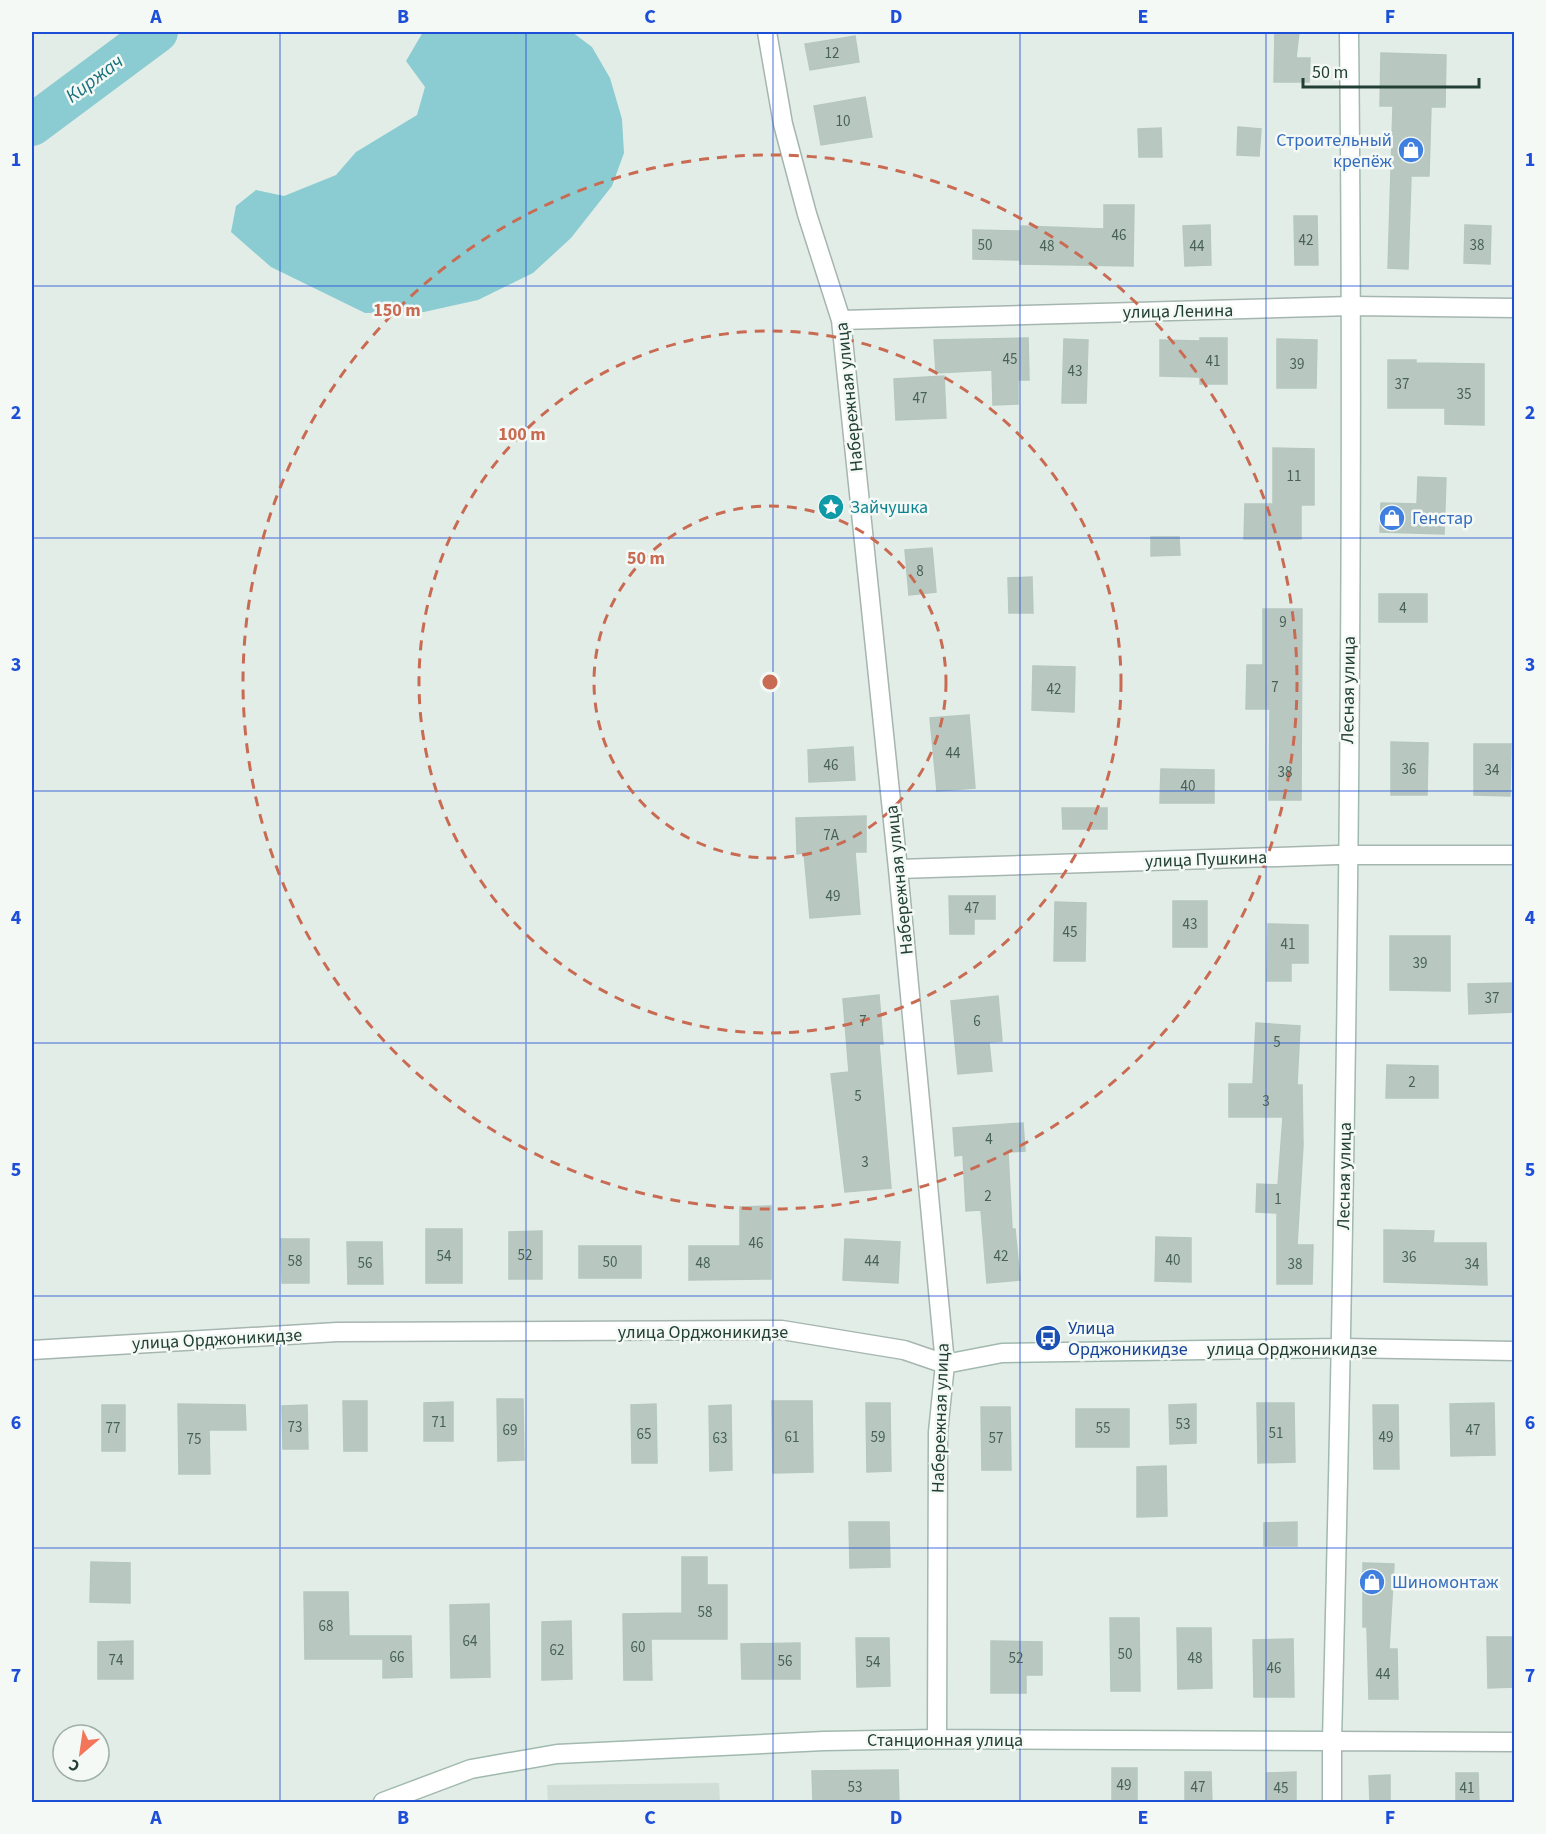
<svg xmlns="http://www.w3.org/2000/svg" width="1546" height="1834" font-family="'Source Sans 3',sans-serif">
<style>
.built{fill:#d1ddd7}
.water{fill:#8bccd2}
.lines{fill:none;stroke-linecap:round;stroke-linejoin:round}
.river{stroke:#8bccd2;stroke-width:42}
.building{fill:#b8c8c1;stroke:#b5c7be;stroke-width:1.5}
.minor-casing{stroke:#a5b5af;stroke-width:21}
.secondary-casing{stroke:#a1b9af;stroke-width:21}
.minor{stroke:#fff;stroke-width:18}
.secondary{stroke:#fff;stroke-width:18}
.grid{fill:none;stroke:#1d4ed8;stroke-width:1.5;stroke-opacity:0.55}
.ring{fill:none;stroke:#c96b53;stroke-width:3;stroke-dasharray:10 8}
.labels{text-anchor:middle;stroke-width:5;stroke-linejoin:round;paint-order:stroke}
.number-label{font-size:15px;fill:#486158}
.shop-label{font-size:18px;fill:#366cbe;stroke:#f4f9f6;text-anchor:start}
.street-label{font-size:18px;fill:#223f35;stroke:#f4f9f6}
.culture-label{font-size:18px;fill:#0d838f;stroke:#f4f9f6;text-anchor:start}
.transit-label{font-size:18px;fill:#164399;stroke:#f4f9f6;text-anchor:start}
.water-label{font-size:20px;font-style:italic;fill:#1b727c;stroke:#f4f9f6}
.centre{fill:#c96b53;stroke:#f4f9f6;stroke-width:3}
.ring-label{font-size:18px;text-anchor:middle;font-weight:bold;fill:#c96b53;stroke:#f4f9f6;stroke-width:5;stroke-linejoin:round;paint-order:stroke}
.neatline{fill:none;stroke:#1d4ed8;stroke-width:2}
.grid-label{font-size:20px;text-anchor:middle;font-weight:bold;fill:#1d4ed8}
</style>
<rect width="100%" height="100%" fill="#e3ede8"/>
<path class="built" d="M719 1783 720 1802H548L547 1785Z"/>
<path class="water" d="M423 32H572L592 47 610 78 622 119 624 153 612 186 571 238 533 273 478 300 424 312 365 313 271 267 231 232 236 206 256 190 284 196 336 175 356 152 417 115 425 87 406 61Z"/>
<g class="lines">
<path class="river" d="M32 125 157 32"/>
</g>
<path class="building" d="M1275 32H1299L1296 58H1310L1309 82H1274Z
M855 36 859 62 810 70 805 44Z
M1381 53 1446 55 1445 107H1431L1429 176H1411L1408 269 1388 268 1393 106H1380Z
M865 97 872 137 821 145 814 106Z
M1238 127 1261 129 1259 156 1237 155Z
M1161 128 1162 157H1139L1138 129Z
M1104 205H1134L1133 266 1020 264V260L973 259V230L1021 231V226L1104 229Z
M1294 216H1317L1318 265H1295Z
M1210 225 1211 265 1185 266 1183 226Z
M1465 225 1491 226 1490 264 1464 263Z
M1028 338 1029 380H1018V404L993 405 992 370 936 373 934 340Z
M1200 338H1227V384H1200V377L1160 376V340L1200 341Z
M1064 339 1088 340 1086 403H1062Z
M1277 339 1317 340 1316 388H1277Z
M1388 360H1416V363L1484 364V425L1445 424V408H1388Z
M944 376 946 418 896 420 894 379Z
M1273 448 1314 449V505H1301V539H1244L1245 504H1273Z
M1418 477 1446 478 1444 534 1380 532 1381 503 1417 504Z
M1151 537H1179L1180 555 1151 556Z
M932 548 936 592 909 595 905 550Z
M1032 577 1033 613H1009L1008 578Z
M1379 594H1427V622H1379Z
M1263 609H1302L1301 800H1269L1270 709H1246L1247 665H1263Z
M1033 666 1075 667 1074 712 1032 710Z
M969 715 975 788 937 791 930 718Z
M1391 742 1428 743 1427 795H1391Z
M1474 744H1511L1510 796 1474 795Z
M853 747 855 780 809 782 808 750Z
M1161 769 1214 770V803H1160Z
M1062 808H1107V829H1063Z
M866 816V852H855L860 914 810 918 804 853 797 854 796 818Z
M949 896H995V919H974V934H950Z
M1173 901H1207V947H1173Z
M1055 902 1086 903 1085 961H1054Z
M1268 924 1308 925V963H1291V981H1267Z
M1390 936H1450V991L1390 990Z
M1515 983V1012L1469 1014 1468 984Z
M879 995 883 1044H879L891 1188 845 1192 831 1074 849 1072 843 999Z
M998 996 1002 1041 989 1042 992 1071 958 1074 951 1001Z
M1256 1023 1300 1026 1297 1085H1302L1303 1145 1297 1245H1313L1312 1284H1277V1213L1256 1212 1257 1184 1278 1185 1283 1117H1229V1084H1253Z
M1387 1065 1438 1066V1098H1386Z
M1023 1123 1025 1151 1008 1152 1012 1229H1015L1020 1280 987 1283 981 1210 966 1211 963 1155 955 1156 953 1128Z
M771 1206V1279L689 1280V1246H740V1207Z
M426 1229H462V1283H426Z
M1384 1230 1434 1231 1433 1243H1486L1487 1285 1384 1282Z
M542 1231V1279H509V1232Z
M1156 1237 1191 1238V1282L1155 1281Z
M281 1239H309V1283H282Z
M845 1239 900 1242 898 1283 843 1280Z
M347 1242H382L383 1284H348Z
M579 1246H641V1278H579Z
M497 1399H523L524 1460 498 1461Z
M343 1401H367V1451H344Z
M772 1401H812L813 1472 773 1473Z
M453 1402V1441H424V1403Z
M866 1403H890L891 1471 867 1472Z
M1257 1403H1294L1295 1462 1258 1463Z
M1494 1403 1495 1455 1451 1456 1450 1404Z
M178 1404 245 1405 246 1430H209L210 1474H179Z
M656 1404 657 1463H632L631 1405Z
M1196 1404V1443L1170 1444 1169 1405Z
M102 1405H125V1451H102Z
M307 1405 308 1449H283L282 1406Z
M731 1405 732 1470 710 1471 709 1406Z
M1373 1405H1398L1399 1469H1374Z
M981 1407H1010L1011 1470H982Z
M1076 1409H1129V1447H1076Z
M1166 1466 1167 1516 1137 1517V1467Z
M849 1522H889L890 1567 850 1568Z
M1297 1522V1546H1264V1523Z
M682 1557H707V1585H727V1639H651L652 1680H624L623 1614 682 1613Z
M91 1562 130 1563V1603L90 1602Z
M1363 1563 1394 1564 1389 1649H1397L1398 1699H1369L1367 1627H1363Z
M304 1592H348L349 1636H411L412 1677 383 1678V1659H305Z
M489 1604 490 1677 451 1678 450 1605Z
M1110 1618H1139L1140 1691H1111Z
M571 1621 572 1679 542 1680V1622Z
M1177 1628H1211L1212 1688 1178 1689Z
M1487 1637H1515V1687L1488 1688Z
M856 1638H889L890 1686 857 1687Z
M1293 1639 1294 1697H1254L1253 1640Z
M133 1641V1679H98V1642Z
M991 1641 1042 1642V1675H1026V1693H991Z
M800 1643V1679H742L741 1644Z
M1112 1768H1137V1803H1112Z
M898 1770 899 1803H813L812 1771Z
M1185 1772H1211L1212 1803H1185Z
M1296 1772V1803H1267V1773Z
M1456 1773H1478L1479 1803H1456Z
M1390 1775V1803H1370L1369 1776Z"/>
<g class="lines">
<g class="minor-casing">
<path id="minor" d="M841 320 1352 306 1514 308
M898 869 1337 855H1514
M1342 1348 1514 1351
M32 1350 337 1332 782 1330 904 1350 945 1364 898 869 841 320 807 214 783 124 767 32
M1332 1802V1741L1514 1742"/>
</g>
<g class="secondary-casing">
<path id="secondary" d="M937 1739 938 1432 945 1364 1002 1353 1342 1348
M383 1802 471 1769 557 1754 824 1741 937 1739 1332 1741C1346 1171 1355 601 1349 32"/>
</g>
<use href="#minor" class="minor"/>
<use href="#secondary" class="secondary"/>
</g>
<path class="grid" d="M280 32V1802M526 32V1802M773 32V1802M1020 32V1802M1266 32V1802M32 286H1514M32 538H1514M32 791H1514M32 1043H1514M32 1296H1514M32 1548H1514"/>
<g class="ring">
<circle cx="770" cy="682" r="176"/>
<circle cx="770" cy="682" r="351"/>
<circle cx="770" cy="682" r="527"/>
</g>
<defs>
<g id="shop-disc" transform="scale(1.35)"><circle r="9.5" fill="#3f7fe0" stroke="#f4f9f6"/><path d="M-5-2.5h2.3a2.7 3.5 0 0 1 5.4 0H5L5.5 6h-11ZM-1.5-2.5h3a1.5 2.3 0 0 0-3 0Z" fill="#fff"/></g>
<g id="sight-disc" transform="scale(1.35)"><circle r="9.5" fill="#0f9aa8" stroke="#f4f9f6"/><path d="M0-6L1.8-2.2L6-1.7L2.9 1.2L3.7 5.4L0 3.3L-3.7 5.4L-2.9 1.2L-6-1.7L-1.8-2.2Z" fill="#fff"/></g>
<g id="bus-disc" transform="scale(1.35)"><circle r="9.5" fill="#1a4fb4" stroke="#f4f9f6"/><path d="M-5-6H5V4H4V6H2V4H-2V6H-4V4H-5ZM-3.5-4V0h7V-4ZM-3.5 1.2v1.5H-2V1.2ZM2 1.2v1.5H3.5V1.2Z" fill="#fff"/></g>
</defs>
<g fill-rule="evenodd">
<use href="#shop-disc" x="1411" y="150"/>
<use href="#sight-disc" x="831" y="507"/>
<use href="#shop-disc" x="1392" y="518"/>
<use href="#bus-disc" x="1048" y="1338"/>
<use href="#shop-disc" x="1372" y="1582"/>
</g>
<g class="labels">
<g class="number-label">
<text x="832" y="58">12</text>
<text x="843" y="126">10</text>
<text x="1119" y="240">46</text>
<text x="1306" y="245">42</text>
<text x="985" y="250">50</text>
<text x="1477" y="250">38</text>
<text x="1047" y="251">48</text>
<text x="1197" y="251">44</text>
<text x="1010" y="364">45</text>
<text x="1213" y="366">41</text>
<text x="1297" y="369">39</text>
<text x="1075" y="376">43</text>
<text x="1402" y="389">37</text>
<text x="1464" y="399">35</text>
<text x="920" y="403">47</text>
<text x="1294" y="481">11</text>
<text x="920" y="576">8</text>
<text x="1403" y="613">4</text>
<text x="1283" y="627">9</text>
<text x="1275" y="692">7</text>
<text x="1054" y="694">42</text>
<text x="953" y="758">44</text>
<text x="831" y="770">46</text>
<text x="1409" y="774">36</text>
<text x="1492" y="775">34</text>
<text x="1285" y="777">38</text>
<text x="1188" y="791">40</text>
<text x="831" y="840">7А</text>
<text x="833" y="901">49</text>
<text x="972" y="913">47</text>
<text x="1190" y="929">43</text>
<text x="1070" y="937">45</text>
<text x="1288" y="949">41</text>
<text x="1420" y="968">39</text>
<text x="1492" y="1003">37</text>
<text x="863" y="1026">7</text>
<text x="977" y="1026">6</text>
<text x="1277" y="1047">5</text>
<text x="1412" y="1087">2</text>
<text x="858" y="1101">5</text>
<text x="1266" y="1106">3</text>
<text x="989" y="1144">4</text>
<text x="865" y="1167">3</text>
<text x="988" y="1201">2</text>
<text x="1278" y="1204">1</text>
<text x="756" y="1248">46</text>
<text x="525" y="1260">52</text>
<text x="444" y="1261">54</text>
<text x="1001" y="1261">42</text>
<text x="1409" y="1262">36</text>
<text x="1173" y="1265">40</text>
<text x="295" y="1266">58</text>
<text x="872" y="1266">44</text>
<text x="610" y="1267">50</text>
<text x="365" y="1268">56</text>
<text x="703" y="1268">48</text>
<text x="1295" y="1269">38</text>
<text x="1472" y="1269">34</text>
<text x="439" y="1427">71</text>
<text x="1183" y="1429">53</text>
<text x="295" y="1432">73</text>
<text x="113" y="1433">77</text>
<text x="1103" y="1433">55</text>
<text x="510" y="1435">69</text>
<text x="1473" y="1435">47</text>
<text x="1276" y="1438">51</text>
<text x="644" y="1439">65</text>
<text x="792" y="1442">61</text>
<text x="878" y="1442">59</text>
<text x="1386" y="1442">49</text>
<text x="720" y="1443">63</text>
<text x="996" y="1443">57</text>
<text x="194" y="1444">75</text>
<text x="705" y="1617">58</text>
<text x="326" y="1631">68</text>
<text x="470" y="1646">64</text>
<text x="638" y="1652">60</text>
<text x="557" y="1655">62</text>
<text x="1125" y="1659">50</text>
<text x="397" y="1662">66</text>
<text x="1016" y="1663">52</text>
<text x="1195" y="1663">48</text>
<text x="116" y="1665">74</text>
<text x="785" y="1666">56</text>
<text x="873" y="1667">54</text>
<text x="1274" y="1673">46</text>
<text x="1383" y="1679">44</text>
<text x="1124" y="1790">49</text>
<text x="855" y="1792">53</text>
<text x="1198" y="1792">47</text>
<text x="1281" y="1793">45</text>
<text x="1467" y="1793">41</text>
</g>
<g class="shop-label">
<text x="1392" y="146" text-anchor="end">Строительный<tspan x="1392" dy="21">крепёж</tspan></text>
<text x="1412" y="524">Генстар</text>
<text x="1392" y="1588">Шиномонтаж</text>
</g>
<g class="street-label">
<text transform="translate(1178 311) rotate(-1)" y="6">улица Ленина</text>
<text transform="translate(849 397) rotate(-96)" y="6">Набережная улица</text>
<text transform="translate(1348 690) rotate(-89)" y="6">Лесная улица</text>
<text transform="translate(1206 859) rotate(-2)" y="6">улица Пушкина</text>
<text transform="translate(899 880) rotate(-96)" y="6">Набережная улица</text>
<text transform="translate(1344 1176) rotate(-89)" y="6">Лесная улица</text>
<text x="703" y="1338">улица Орджоникидзе</text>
<text transform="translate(217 1339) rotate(-3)" y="6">улица Орджоникидзе</text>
<text x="1292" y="1355">улица Орджоникидзе</text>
<text transform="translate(940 1418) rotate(-88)" y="6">Набережная улица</text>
<text x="945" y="1746">Станционная улица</text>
</g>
<g class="culture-label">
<text x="850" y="513">Зайчушка</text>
</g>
<g class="transit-label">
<text x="1068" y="1334">Улица<tspan x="1068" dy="21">Орджоникидзе</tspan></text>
</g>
<g class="water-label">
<text transform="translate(94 78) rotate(-37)" y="7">Киржач</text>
</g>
</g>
<circle cx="770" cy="682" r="9" class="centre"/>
<g class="ring-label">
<text x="397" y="316">150 m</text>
<text x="522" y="440">100 m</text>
<text x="646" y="564">50 m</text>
</g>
<rect width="1546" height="1834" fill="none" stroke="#f4f9f6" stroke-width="66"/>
<g transform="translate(81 1753) rotate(209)"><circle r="28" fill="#f4f9f6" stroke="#a0afa9" stroke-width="1.5"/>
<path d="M0-4.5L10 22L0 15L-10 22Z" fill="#f3765b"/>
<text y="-9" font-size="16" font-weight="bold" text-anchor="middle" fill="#223f35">С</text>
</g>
<path d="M1303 78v9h176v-9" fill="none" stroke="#223f35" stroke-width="3"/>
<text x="1312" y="78" font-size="18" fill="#223f35" stroke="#f4f9f6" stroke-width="4.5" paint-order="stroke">50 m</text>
<rect x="33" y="33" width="1480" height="1768" class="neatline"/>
<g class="grid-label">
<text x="156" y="23">A</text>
<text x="403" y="23">B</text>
<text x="650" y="23">C</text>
<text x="896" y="23">D</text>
<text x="1143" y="23">E</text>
<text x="1390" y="23">F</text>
<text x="16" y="166">1</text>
<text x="1530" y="166">1</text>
<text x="16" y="419">2</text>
<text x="1530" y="419">2</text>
<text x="16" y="671">3</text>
<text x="1530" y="671">3</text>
<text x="16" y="924">4</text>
<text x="1530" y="924">4</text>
<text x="16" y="1176">5</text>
<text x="1530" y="1176">5</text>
<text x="16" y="1429">6</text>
<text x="1530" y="1429">6</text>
<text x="16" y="1682">7</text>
<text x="1530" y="1682">7</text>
<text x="156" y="1824">A</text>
<text x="403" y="1824">B</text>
<text x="650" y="1824">C</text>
<text x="896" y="1824">D</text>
<text x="1143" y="1824">E</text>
<text x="1390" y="1824">F</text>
</g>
</svg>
